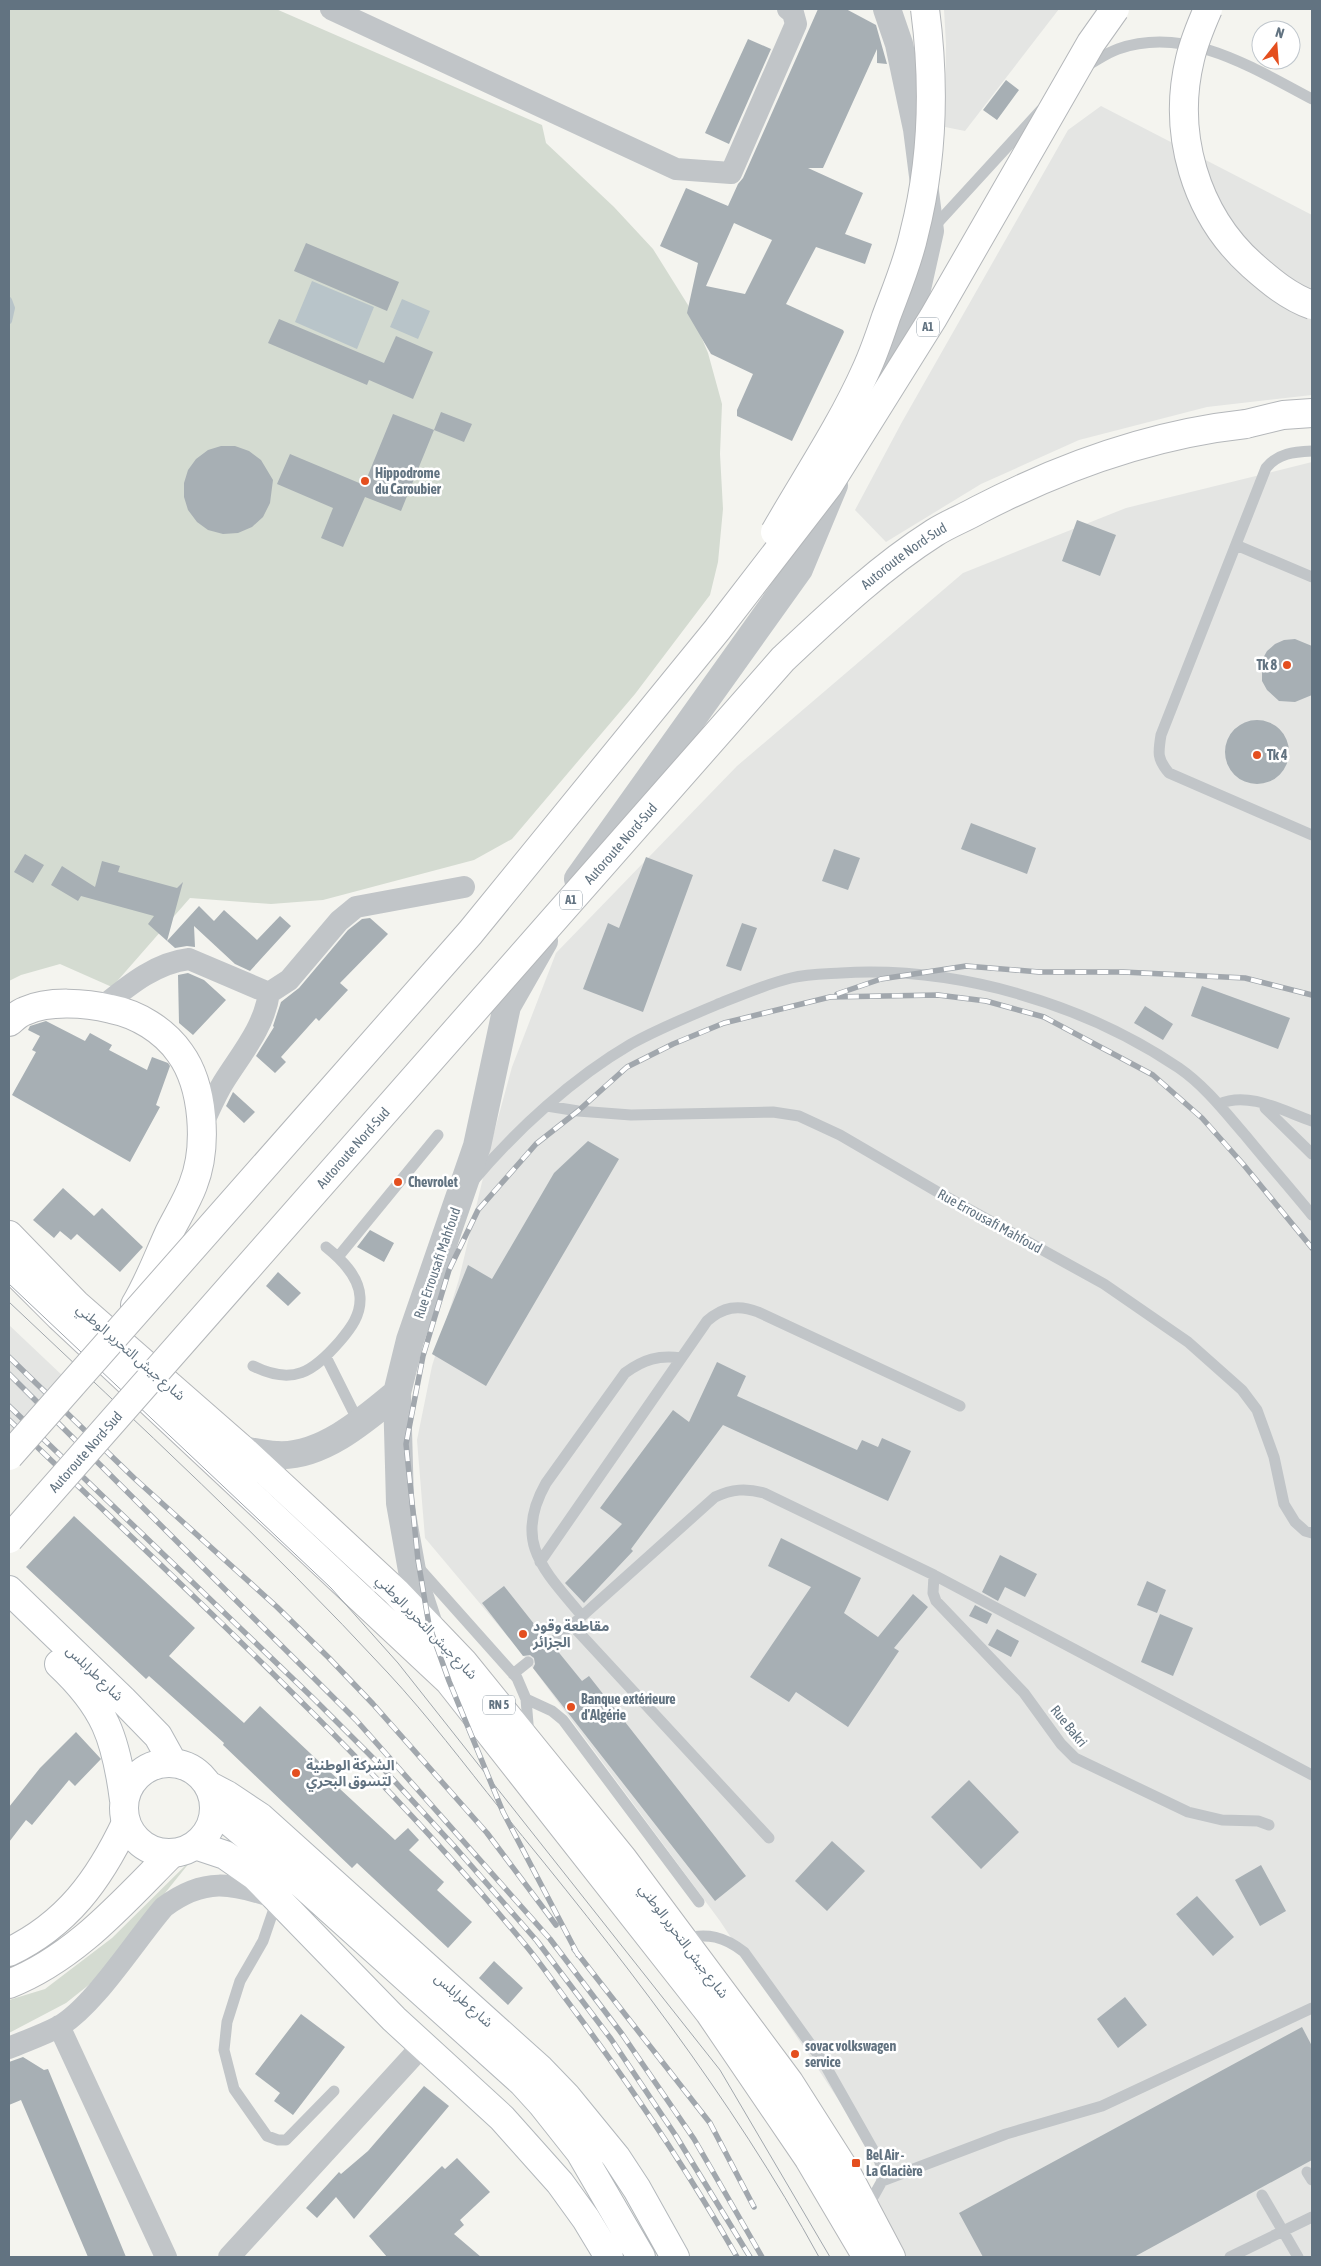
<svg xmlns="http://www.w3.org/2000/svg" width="1321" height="2266" font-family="'Asap Condensed','Noto Sans Arabic',sans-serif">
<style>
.built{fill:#e4e5e3}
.green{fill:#d4dbd1}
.water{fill:#b8c4c9}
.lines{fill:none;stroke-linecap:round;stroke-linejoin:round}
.stream{stroke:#b8c4c9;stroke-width:6}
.building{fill:#a7afb4;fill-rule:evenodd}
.secondary-casing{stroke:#b3b8bc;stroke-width:30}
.trunk-casing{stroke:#b4b7ba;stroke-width:30}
.motorway-casing{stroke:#b4b7ba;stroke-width:30}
.service{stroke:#c1c5c8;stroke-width:11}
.minor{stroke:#c1c5c8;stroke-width:22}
.tertiary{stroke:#c1c5c8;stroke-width:28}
.secondary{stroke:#fff;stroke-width:28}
.trunk{stroke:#fff;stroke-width:28}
.motorway{stroke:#fff;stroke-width:28}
.tram{stroke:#a1a7ad;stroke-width:1}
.rail-casing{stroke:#a1a7ad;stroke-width:5.5}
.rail{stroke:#fff;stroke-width:4;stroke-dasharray:11;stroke-linecap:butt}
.motorway-bridge-casing{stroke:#b4b7ba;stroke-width:30;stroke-linecap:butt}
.motorway-bridge{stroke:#fff;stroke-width:28}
.poi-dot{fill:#e44f1f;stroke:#fff;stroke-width:2}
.labels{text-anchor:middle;stroke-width:5;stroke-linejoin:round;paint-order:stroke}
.shield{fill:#fff;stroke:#919da7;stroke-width:1}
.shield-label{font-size:12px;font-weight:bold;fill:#627381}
.poi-label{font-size:14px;font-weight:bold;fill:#627381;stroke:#fff;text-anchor:start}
.street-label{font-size:14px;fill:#627381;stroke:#fff}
</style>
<rect width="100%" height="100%" fill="#f4f4ef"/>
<path class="built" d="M944 9H1059L965 131 945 127 946 44Z
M1101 106 1312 215V395L1207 407 1079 440 981 484 886 542 855 510 902 422 1068 130Z
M1312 462V2257H891L874 2227 883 2167 720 1921 524 1656 425 1538 417 1440 432 1366 459 1279 492 1140 512 1067 556 953 737 766 963 573 1126 508Z
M9 1325 83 1395 18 1463 9 1454Z"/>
<path class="green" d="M9 9H276L542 125 546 143 614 207 653 249 688 305 708 353 722 404 720 454 723 509 718 562 710 595 635 694 512 839 474 860 323 900 271 904 190 898 112 987 60 964 21 975 9 981Z
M194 1857 95 1980 66 2003 9 2033V2000L45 1989 112 1938Z"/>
<path class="water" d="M312 281 374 307 357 349 295 322Z
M402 299 430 311 418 339 390 327Z"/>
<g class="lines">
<path class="stream" d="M9 300 12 308 9 321"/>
</g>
<path class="building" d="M818 9H846L876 25 887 64 877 63V49L823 168H808L863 193 845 234 872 244 865 264 816 247 786 304 843 330 844 332 792 441 737 416V410L753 374 711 354 687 313 698 263 660 246 686 188 728 206 738 184 743 178ZM734 223 772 240 745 294 706 286Z
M748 39 771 49 729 144 705 133Z
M1006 80 1019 90 997 120 983 110Z
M306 243 399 282 387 311 294 271Z
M279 319 384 363 396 336 433 352 413 399 369 380 367 385 268 343Z
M441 412 472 424 464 442 434 430Z
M393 414 434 430 401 511 365 497 343 547 321 538 333 508 277 484 290 454 364 485Z
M221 446H235L249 451 261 460 273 480 270 503 263 517 252 527 238 533 223 534 208 530 197 522 188 510 184 497V483L188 470 196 459 208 450Z
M1077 520 1116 535 1100 576 1062 561Z
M1295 639 1312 646V695L1295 702 1279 701 1267 690 1262 681V660L1267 651 1275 644 1284 640Z
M1225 752a32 32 0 1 1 64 0a32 32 0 1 1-64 0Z
M971 823 1036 848 1027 874 961 849Z
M834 849 860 858 848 890 822 881Z
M25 854 44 865 33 883 14 872Z
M646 857 693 875 643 1012 583 989 608 923 619 928Z
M102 861 120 866 118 872 177 888 183 882 167 941 199 906 214 921 224 910 257 940 280 916 291 926 250 971 235 964 194 926 195 947 187 946 175 948 148 924 154 916 81 896 78 901 51 885 62 866 95 887Z
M370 918 388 934 340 983 348 990 319 1021 316 1018 281 1057 286 1062 275 1073 256 1056 274 1027 273 1026 281 1002 299 988 348 930 362 919Z
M742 923 757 928 741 971 726 966Z
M188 973 204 980 226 1000 193 1035 179 1023 178 975Z
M1202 986 1290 1018 1278 1049 1191 1016Z
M1145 1006 1173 1024 1163 1040 1134 1023Z
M46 1021 85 1041 90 1033 112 1045 109 1050 147 1070 152 1057 168 1063 170 1066 156 1105 160 1107 130 1162 12 1095 36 1052 32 1050 40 1036 28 1030 30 1026Z
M233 1092 255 1112 244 1123 226 1106Z
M588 1141 619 1159 486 1386 432 1354 468 1265 492 1279 554 1173Z
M63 1188 94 1216 102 1208 143 1247 120 1272 77 1234 71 1240 60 1231 54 1238 33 1220Z
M370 1230 394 1243 384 1262 357 1247Z
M278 1272 301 1293 288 1306 266 1286Z
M717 1362 746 1376 737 1396 857 1450 862 1440 878 1447 882 1438 911 1451 888 1501 723 1425 631 1549 633 1551 584 1603 565 1583 622 1524 600 1508 673 1410 689 1422Z
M74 1516 195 1628 169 1656 244 1723 260 1706 344 1785 340 1789 395 1840 408 1828 419 1840 409 1850 444 1882 437 1890 472 1922 448 1948 357 1863 352 1868 223 1745 224 1743 149 1676 146 1679 26 1567Z
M781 1538 861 1578 844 1613 878 1637 913 1594 928 1607 894 1648 899 1651 848 1727 796 1692 789 1702 750 1677 811 1587 768 1566Z
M1000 1555 1037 1574 1025 1597 1005 1587 998 1601 982 1592Z
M1147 1581 1166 1590 1157 1613 1137 1605Z
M504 1586 546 1639 545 1644 547 1648 550 1650 556 1649 582 1681 589 1676 746 1876 715 1901 533 1668 535 1664 534 1658 530 1655 523 1656 482 1603Z
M975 1605 992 1614 987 1624 969 1616Z
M1160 1614 1193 1628 1173 1676 1141 1662Z
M997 1629 1019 1641 1011 1657 988 1645Z
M76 1732 101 1759 75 1786 69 1780 32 1825 26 1820 9 1842V1807L40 1768Z
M969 1780 1019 1832 981 1869 931 1817Z
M832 1841 865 1871 827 1911 795 1881Z
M1261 1865 1286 1911 1260 1926 1235 1880Z
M1197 1896 1234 1937 1213 1956 1176 1914Z
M494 1961 523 1988 508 2005 479 1978Z
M1125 1997 1147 2025 1118 2048 1097 2019Z
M301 2014 345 2047 293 2115 274 2101 280 2093 255 2074Z
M1302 2027 1312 2046V2160L1134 2257H983L959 2213Z
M23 2057 44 2070 48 2069 126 2257H88L21 2100 9 2105V2062Z
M424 2086 449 2106 354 2219 336 2197 317 2218 306 2208 339 2172 341 2174 368 2151Z
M457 2158 490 2192 460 2220 464 2225 454 2234 481 2257H387L369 2236 442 2166 445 2169Z"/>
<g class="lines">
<g class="secondary-casing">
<path id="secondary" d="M9 1590 122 1699 158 1736 173 1763
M59 1664C105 1707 116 1738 124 1800
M124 1808a45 45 0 1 1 90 0a45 45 0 1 1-90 0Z
M208 1785 227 1795 260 1817 540 2069 567 2097 616 2157 637 2189 675 2257
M214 1804 230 1822 272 1857 522 2082 542 2104 580 2152 641 2257
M195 1845 225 1855 255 1876 394 2019 502 2118 560 2183 586 2219 609 2257"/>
</g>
<g class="trunk-casing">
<path id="trunk" d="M9 1235 76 1304 243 1450 396 1592 464 1663 623 1859 789 2082 845 2170 891 2257
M9 1266 59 1316 449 1681 709 2012 809 2159 867 2257"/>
</g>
<g class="motorway-casing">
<path id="motorway" d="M1246 424 1283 415 1312 413
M9 1022C14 1018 19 1013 25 1011 49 1000 86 1003 111 1009 137 1014 164 1030 180 1053 204 1086 208 1147 193 1185 187 1201 177 1217 169 1233 158 1257 149 1282 135 1305
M9 1952C67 1924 99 1880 126 1823
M9 1984C75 1958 122 1903 171 1854"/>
</g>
<path class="service" d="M1084 67C1095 62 1106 53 1118 49 1187 25 1253 68 1312 99
M932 229 1041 110
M1312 451C1294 452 1278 453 1266 468L1161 735C1158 753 1157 759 1169 773L1312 835
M1236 545 1312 577
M1219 1104C1249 1091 1283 1111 1312 1121
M547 1106 578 1111 631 1115 773 1112 799 1116 840 1135 936 1191 1104 1284 1188 1342 1242 1390 1257 1410 1274 1457 1284 1504 1295 1522 1305 1531 1312 1533
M1265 1108 1312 1154
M474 1180C517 1129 573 1078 631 1044 658 1029 687 1017 716 1005 741 995 766 984 791 978 807 974 824 974 841 973 956 966 1083 1003 1179 1068 1205 1086 1225 1112 1245 1135 1267 1162 1290 1188 1312 1215
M338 1257 438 1135
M326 1357 359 1423
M253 1366C293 1386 313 1372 340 1341 351 1328 361 1315 360 1297 359 1276 341 1259 326 1247
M540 1562 707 1321C723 1307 738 1304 758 1312L960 1406
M418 1567 517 1678 526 1699 529 1736
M934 1575 933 1593 936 1601 1024 1693 1061 1744 1075 1758 1188 1812 1222 1820 1258 1821 1269 1825
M582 1616C545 1571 512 1543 546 1483L625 1373C644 1359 659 1355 681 1358
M572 1625 769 1838
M552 1643 715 1497C732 1489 746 1488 764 1493L934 1575 1312 1775
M513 1674 528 1662
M526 1699 552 1711 563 1720 699 1902
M277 1900 263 1941 240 1981 227 2022 224 2050 234 2089 267 2136 278 2140H286L334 2091
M683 1939C707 1932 725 1937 744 1952L824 2063 880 2162 882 2181 867 2208
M1307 2172 1312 2180
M882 2181 1006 2134 1102 2106 1312 2008
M1262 2195 1298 2257
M1230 2257 1312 2217"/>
<path class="minor" d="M331 9 676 169 731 173 796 24 793 13 788 9
M102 1007C128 986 155 963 189 959L269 993
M202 1125C209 1111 215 1096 223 1083 241 1054 264 1028 269 993L289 980 339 921 356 907 464 887
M59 2026 166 2257
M9 2048C25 2041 43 2035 58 2027 94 2007 136 1939 164 1907 204 1877 232 1883 276 1898
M229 2257 423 2045"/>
<path class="tertiary" d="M866 411 917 289 930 231 917 129 899 44 887 9
M578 879 799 569 834 485
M243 1450C254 1452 266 1455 277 1455 321 1458 366 1419 397 1393
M429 1625 413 1576 400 1503 397 1393 410 1340 477 1146 507 1006 544 941"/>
<use href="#secondary" class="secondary"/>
<use href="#trunk" class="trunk"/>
<use href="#motorway" class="motorway"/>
<path class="tram" d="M9 1284 331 1588 398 1663 720 2070 830 2257
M9 1302C137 1423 268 1543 388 1673 428 1716 464 1764 501 1810 617 1951 731 2096 819 2257"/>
<g class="rail-casing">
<path id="rail" d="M837 994 881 979 966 966 1039 972H1123L1245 978 1312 995
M9 1357 134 1478 277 1607 329 1658 373 1704 487 1833 556 1925
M9 1374 356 1720 550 1939 622 2034 694 2139 762 2257
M9 1406 314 1699 376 1761 454 1846 537 1941 611 2039 676 2136 750 2257
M9 1420C187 1591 370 1757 527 1947 545 1969 560 1992 577 2014 635 2092 689 2173 737 2257
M574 1949 710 2123 754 2207
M578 1955 503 1812 449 1681 429 1625 418 1560 406 1444 423 1356 449 1270 478 1210 536 1144 578 1111 627 1067 673 1044 724 1023 830 997 938 995 986 1001 1044 1017 1153 1075 1202 1118 1243 1164 1312 1248"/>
</g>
<use href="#rail" class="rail"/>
<g class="motorway-bridge-casing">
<g id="motorway-bridge">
<path d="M1208 9C1201 25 1194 42 1190 59 1172 133 1195 214 1252 265 1270 281 1289 297 1312 305"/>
<path d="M775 532C806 478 841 426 866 370 874 353 880 335 886 317 896 290 908 262 914 234 933 160 935 85 925 9"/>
<path d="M9 1456 470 933 717 630 828 486 933 318 1091 43 1115 9"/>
<path id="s1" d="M9 1539 783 659C831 614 879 568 934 533 948 524 964 518 978 510 1061 467 1153 434 1246 424"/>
</g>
</g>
<use href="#motorway-bridge" class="motorway-bridge"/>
</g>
<g class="poi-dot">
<circle cx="365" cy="481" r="5"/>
<circle cx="1287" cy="665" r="5"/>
<circle cx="1257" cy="755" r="5"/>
<circle cx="398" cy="1182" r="5"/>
<circle cx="523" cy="1634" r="5"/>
<circle cx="571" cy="1707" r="5"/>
<circle cx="296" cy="1773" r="5"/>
<circle cx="795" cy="2054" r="5"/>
<rect x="851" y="2158" width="10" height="10" rx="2.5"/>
</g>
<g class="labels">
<g class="shield">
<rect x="917" y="317.5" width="22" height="19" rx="4"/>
<rect x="560" y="890.5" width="22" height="19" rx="4"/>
<rect x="483" y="1695.5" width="32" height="19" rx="4"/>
</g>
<g class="shield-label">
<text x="928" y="331">A1</text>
<text x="571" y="904">A1</text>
<text x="499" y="1709">RN 5</text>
</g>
<g class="poi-label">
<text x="375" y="478">Hippodrome<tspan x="375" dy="16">du Caroubier</tspan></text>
<text x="1277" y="670" text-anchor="end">Tk 8</text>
<text x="1267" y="760">Tk 4</text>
<text x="408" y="1187">Chevrolet</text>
<text x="533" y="1631">مقاطعة وقود<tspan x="533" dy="16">الجزائر</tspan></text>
<text x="581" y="1704">Banque extérieure<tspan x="581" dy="16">d'Algérie</tspan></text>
<text x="306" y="1770">الشركة الوطنية<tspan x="306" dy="16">لتسوق البحري</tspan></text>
<text x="805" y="2051">sovac volkswagen<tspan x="805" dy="16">service</tspan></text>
<text x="866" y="2160">Bel Air -<tspan x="866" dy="16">La Glacière</tspan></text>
</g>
<g class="street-label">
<text dy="5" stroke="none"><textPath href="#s1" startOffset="1331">Autoroute Nord-Sud</textPath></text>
<text dy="5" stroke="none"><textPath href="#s1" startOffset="926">Autoroute Nord-Sud</textPath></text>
<text dy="5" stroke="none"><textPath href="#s1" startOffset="521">Autoroute Nord-Sud</textPath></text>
<text transform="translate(990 1221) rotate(29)" y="5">Rue Errousafi Mahfoud</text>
<text transform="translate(437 1263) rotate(-71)" y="5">Rue Errousafi Mahfoud</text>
<text transform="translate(131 1352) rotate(41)" y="5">شارع جيش التحرير الوطني</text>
<text dy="5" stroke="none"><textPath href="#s1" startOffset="116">Autoroute Nord-Sud</textPath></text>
<text transform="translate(427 1627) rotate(46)" y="5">شارع جيش التحرير الوطني</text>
<text transform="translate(95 1673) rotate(44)" y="5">شارع طرابلس</text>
<text transform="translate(1069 1726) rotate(51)" y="5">Rue Bakri</text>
<text transform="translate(684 1941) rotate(53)" y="5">شارع جيش التحرير الوطني</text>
<text transform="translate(464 2000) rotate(42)" y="5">شارع طرابلس</text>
</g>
</g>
<rect width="1321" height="2266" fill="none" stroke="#627381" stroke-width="20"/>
<g transform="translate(1276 45) rotate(17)"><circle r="24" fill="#ffffff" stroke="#c0c7cd"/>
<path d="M0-4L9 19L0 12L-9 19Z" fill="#e44f1f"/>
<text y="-8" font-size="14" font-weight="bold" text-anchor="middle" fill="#627381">N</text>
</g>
</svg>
